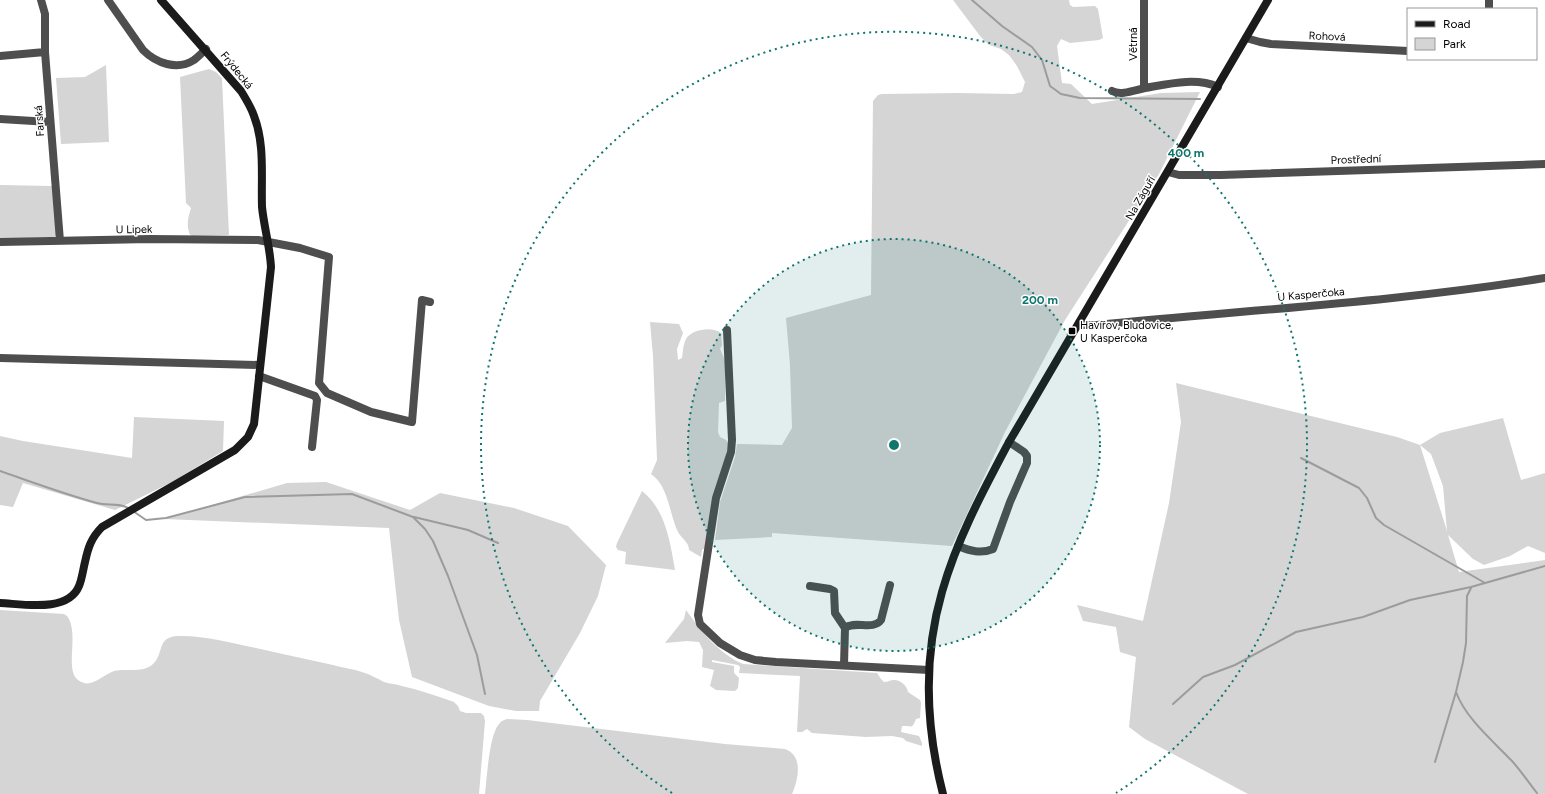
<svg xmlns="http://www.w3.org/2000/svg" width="1545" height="794" font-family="Figtree,sans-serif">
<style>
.green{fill:#d5d5d5;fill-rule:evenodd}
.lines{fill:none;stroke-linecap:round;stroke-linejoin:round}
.stream{stroke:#9c9c9c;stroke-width:2}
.street{stroke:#4e4e4e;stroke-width:8}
.secondary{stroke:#1b1b1b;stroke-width:8}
.ring{fill:none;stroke:#0f766e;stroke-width:2;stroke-dasharray:2 4}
.poi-dot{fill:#000;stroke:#fff;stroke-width:1.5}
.labels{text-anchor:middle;stroke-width:3;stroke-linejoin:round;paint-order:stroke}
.street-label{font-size:11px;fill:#000;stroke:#fff}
.poi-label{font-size:11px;fill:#000;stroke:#fff;text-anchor:start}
.centre{fill:#0f766e;stroke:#fff;stroke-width:2}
.ring-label{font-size:12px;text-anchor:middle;font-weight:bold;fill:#0f766e;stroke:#fff;stroke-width:3;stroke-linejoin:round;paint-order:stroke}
</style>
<rect width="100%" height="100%" fill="#fff"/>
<path class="green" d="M953 0H1069L1070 5 1073 7 1095 6 1098 9 1103 38 1099 40 1070 43 1061 39 1057 46 1062 83 1071 84 1092 104 1161 93 1200 92 1159 174 1065 320 1005 432 952 546 772 533V537L715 540 720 502 735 457 737 444 782 445 792 428 790 365 786 318 871 295 873 101 878 95 882 94 958 93 1014 94 1022 92 1025 82 1017 66 1009 55 1001 49 989 45 980 36Z
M106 65 109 142 61 144 56 78 85 77Z
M209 69 216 72 222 78 229 235 193 236 190 235C186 225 188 218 191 208L186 203 180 77Z
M0 185 52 186 57 233 55 237 0 239Z
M650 322 679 324 683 333 677 349 678 360 682 358C683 352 683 345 686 339 691 329 713 326 721 333L722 345 720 349 724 358 725 362V401L719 403 718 432 720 437 726 440 728 443 726 456 705 548 702 550 701 557 689 550C689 542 682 539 678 532 669 514 669 486 651 474L657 460 653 356Z
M1176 383 1397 437 1420 445 1440 433 1503 418 1521 480 1545 473V553L1528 546 1510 556 1484 565 1473 559 1448 535 1459 572 1545 560V794H1248L1145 739 1129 727 1136 657 1120 652 1116 627 1083 621 1077 605 1143 621 1169 503 1181 422ZM1420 445 1431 454 1443 486 1447 531Z
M134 417 224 421 223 451 172 482 115 510 23 483 13 507 0 505V436L23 441 132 458Z
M326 482 410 510 440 493 514 508 568 526 606 565 598 596 580 633 540 701 539 711H516L489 706 412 677 399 620 389 528 164 519 287 483Z
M642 491C666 510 670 542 675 570L625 564 626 552 618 550 616 547 617 543Z
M0 610 64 614 67 616C80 633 64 669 78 680 91 690 102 675 114 671 126 668 144 674 154 663 164 652 157 637 178 636 201 635 233 643 256 648 281 654 307 659 333 665 343 668 355 669 365 673 371 675 378 679 384 682 390 684 396 684 402 686 419 690 437 696 454 702L458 706 460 711 466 713H481L484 716 485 721 479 794H0Z
M686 610C701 631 719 654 743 664L877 673 881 679 884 682C888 682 890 680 894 680 901 680 907 686 908 692L920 700 921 703 920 718 916 719C912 729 913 726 902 726L901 732 919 736 922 743V746L906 741 903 738 892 736 866 737 812 733 807 729 802 732H797L800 676 739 673 740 667 738 665 712 660V662L734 666V673L739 678 738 688 735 691 716 690 710 686 714 670 702 667 703 650 699 642 687 641 665 643 684 619Z
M507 719 527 720 725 744 785 749C804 756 798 780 792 794H485C487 778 489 735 499 724 501 721 504 720 507 719Z"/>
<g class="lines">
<path class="stream" d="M972 0 1002 26 1032 47 1042 60 1050 86 1061 94 1080 98 1200 99
M1301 458 1359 488 1367 498 1376 518 1384 525 1485 583
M0 471C32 482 64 494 97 503 108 506 120 502 130 509
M133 511 146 520 166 518 245 497 352 494 413 517 425 529 433 541 448 576 477 655 485 694
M414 517 468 530 498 543
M1456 692C1466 719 1493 741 1512 761 1521 771 1529 783 1537 793
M1173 704 1203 677 1235 665 1296 632 1363 617 1410 600 1471 587 1545 566
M1435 762 1456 692 1463 662 1466 643 1467 596 1471 588"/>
<path class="street" d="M41 0 45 14V52L60 241
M108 0 143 50C156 63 177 71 194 60 198 57 202 53 206 49
M1489 0V9
M1246 38 1260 42 1271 44 1408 51
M0 56 45 52
M1144 88V0
M1112 91C1121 96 1135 90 1145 88 1168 84 1196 77 1218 87
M0 119 50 122
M1168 172 1179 175H1221L1545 164
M0 242 150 239 258 240 300 248 329 257 319 383 327 393 371 412 412 422 422 300 430 302
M1079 323 1084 325H1097C1246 310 1397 302 1545 278
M727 330 732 440 731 452 716 498 698 615 700 624 720 643 740 655 755 660 776 662 929 670
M0 358 260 365
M259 376 315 396 317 400 312 447
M958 546C970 551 981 554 993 549L1010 502 1027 463V456L1024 452 1009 442
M810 586 830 589 834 591 835 613 845 628
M844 665 845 628C855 620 873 631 881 620L890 585"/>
<path class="secondary" d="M0 603C23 604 68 613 79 586 82 579 83 570 85 562 88 548 91 538 102 527L235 450 248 437 254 424 271 267C270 247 264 227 262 207 261 176 265 144 254 116 251 107 246 99 241 91L161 0
M943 794C926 728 923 658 942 592 957 539 983 491 1009 442L1268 0"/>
</g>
<circle cx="894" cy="445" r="206" fill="#0f766e" fill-opacity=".12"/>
<g class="ring">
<circle cx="894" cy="445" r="206"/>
<path d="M672 793A413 413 0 1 1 1116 793"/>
</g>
<rect class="poi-dot" x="1068" y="327" width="8" height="8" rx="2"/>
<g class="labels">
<g class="street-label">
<text transform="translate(1327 36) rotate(2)" y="4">Rohová</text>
<text transform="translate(1133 44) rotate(-90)" y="4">Větrná</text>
<text transform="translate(237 70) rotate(51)" y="4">Frýdecká</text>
<text transform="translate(39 121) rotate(-94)" y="4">Farská</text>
<text transform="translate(1356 159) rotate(-2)" y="4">Prostřední</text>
<text transform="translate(1140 198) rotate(-60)" y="4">Na Záguří</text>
<text transform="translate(134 229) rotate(-1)" y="4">U Lipek</text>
<text transform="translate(1311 294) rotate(-5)" y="4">U Kasperčoka</text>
</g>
<g class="poi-label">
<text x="1080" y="329">Havířov, Bludovice,<tspan x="1080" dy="13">U Kasperčoka</tspan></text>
</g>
</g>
<circle cx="894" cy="445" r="6" class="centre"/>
<g class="ring-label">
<text x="1186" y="157">400 m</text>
<text x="1040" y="304">200 m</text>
</g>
<rect x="1407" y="8" width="130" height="52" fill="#ffffff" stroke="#999999"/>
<rect x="1415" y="21" width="20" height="6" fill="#1b1b1b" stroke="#999999"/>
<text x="1443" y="28" font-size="12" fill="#000000">Road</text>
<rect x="1415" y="38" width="20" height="12" fill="#d5d5d5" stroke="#999999"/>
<text x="1443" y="48" font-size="12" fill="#000000">Park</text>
</svg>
